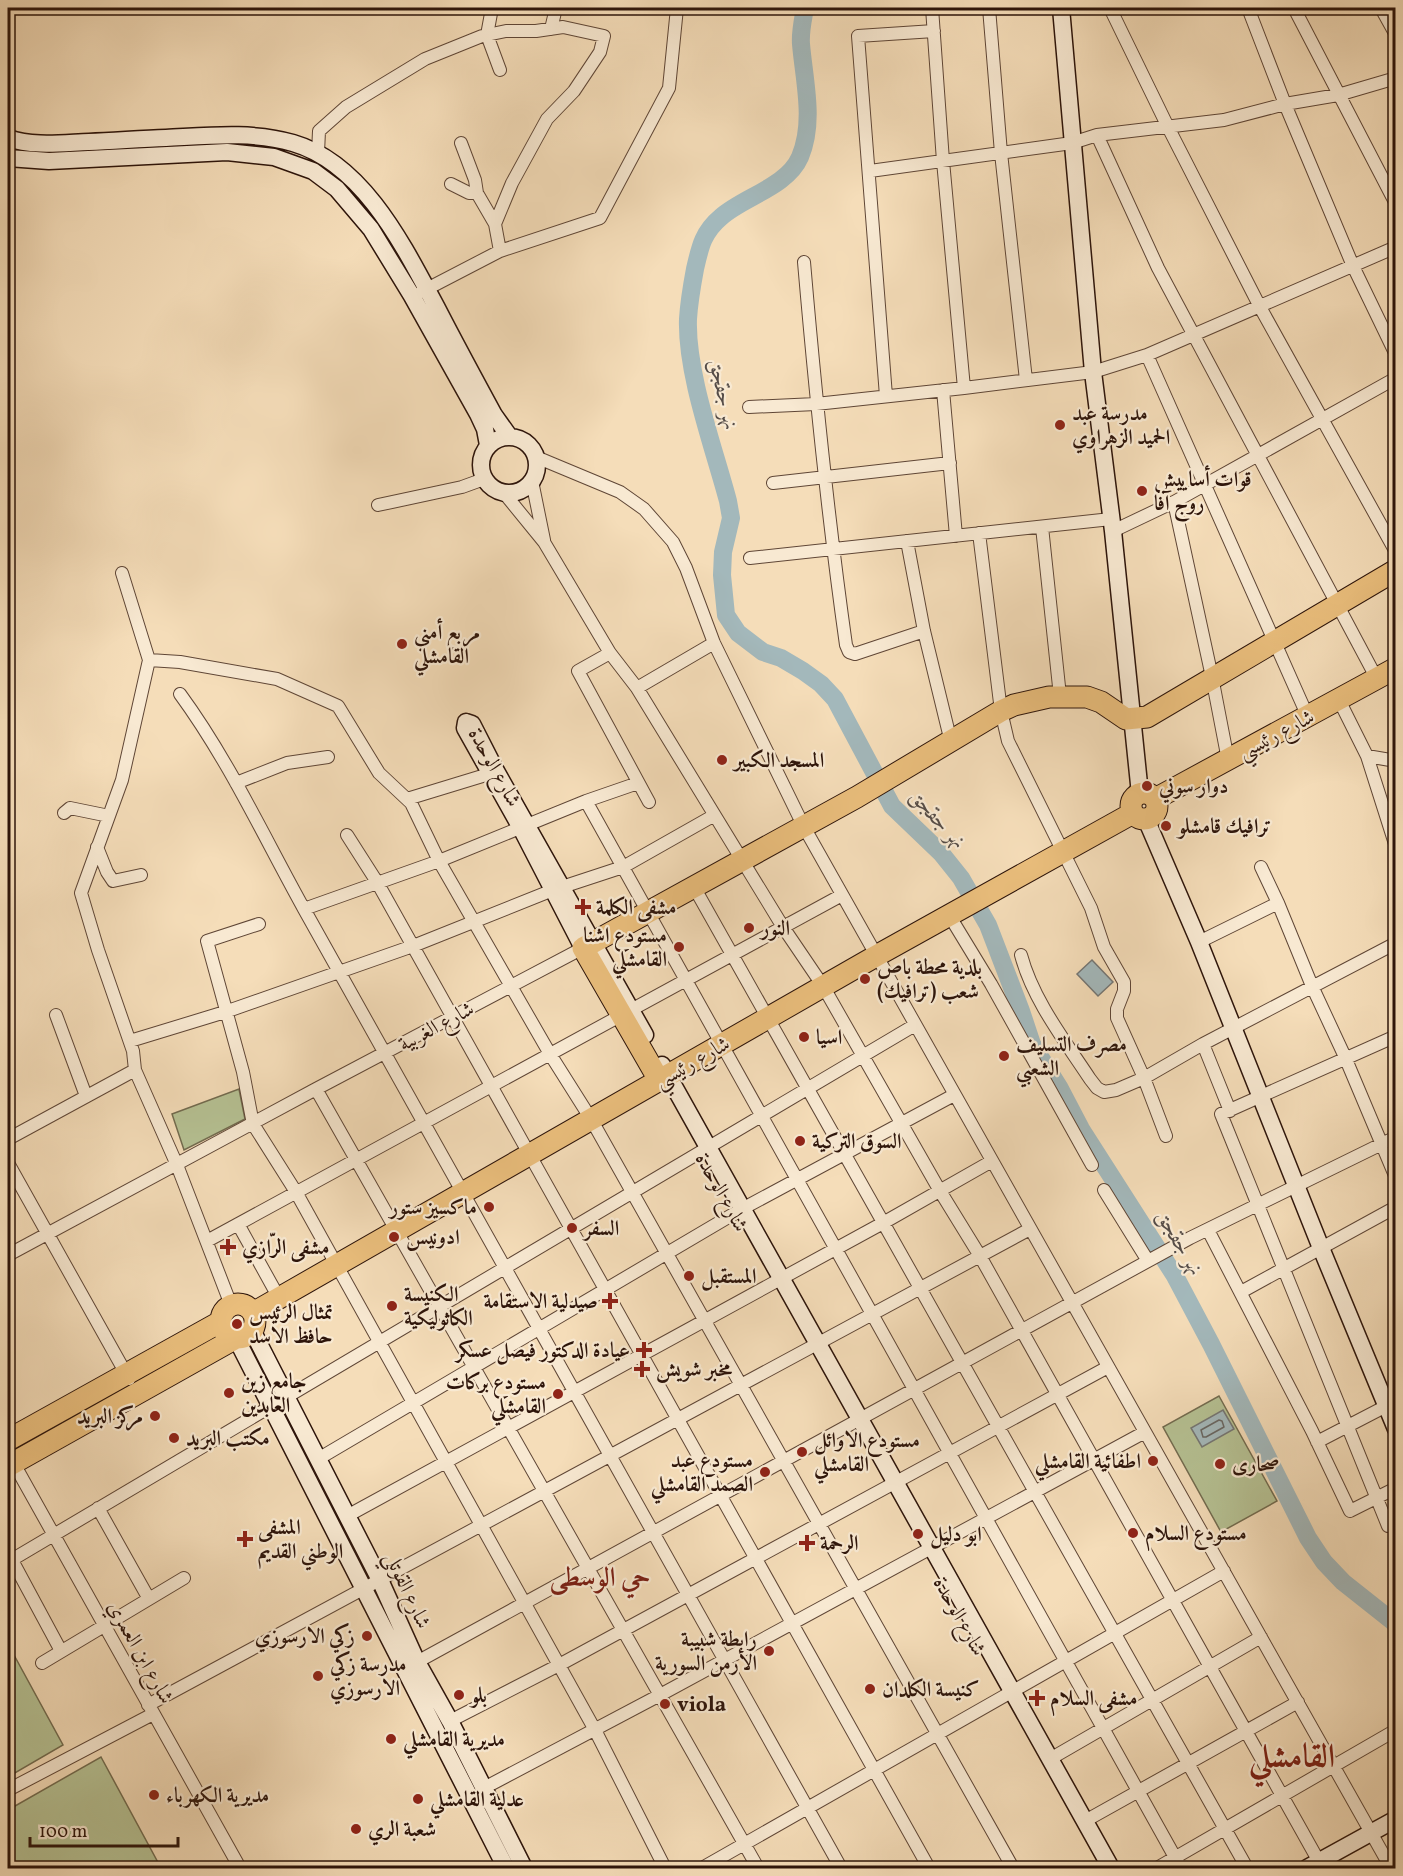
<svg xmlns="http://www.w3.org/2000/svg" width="1403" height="1876" font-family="Vollkorn,Amiri,serif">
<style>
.green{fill:#b6c294;stroke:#726b4f;stroke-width:1.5}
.water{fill:#a3b8bb;stroke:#747674;stroke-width:1.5}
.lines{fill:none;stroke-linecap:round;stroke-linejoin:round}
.shore{stroke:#686662;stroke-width:1.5}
.river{stroke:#a3b8bb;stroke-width:18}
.street-casing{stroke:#5f4636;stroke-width:14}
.secondary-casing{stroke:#2d140a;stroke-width:19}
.highway-casing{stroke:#2d140a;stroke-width:23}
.street{stroke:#f8e9d2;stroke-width:12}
.secondary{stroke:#f8e9d2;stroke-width:16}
.highway{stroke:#eabe7c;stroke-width:21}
.poi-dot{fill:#8f2418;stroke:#f8e9d2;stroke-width:2}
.labels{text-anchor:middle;stroke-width:4.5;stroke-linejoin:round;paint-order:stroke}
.poi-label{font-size:21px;font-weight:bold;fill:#2d140a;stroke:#f8e9d2;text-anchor:start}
.street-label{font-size:21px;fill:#2d140a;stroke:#f8e9d2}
.water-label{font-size:22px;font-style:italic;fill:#564d48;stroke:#f8e9d2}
.district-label{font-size:27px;font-weight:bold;fill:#7a1f14;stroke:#f8e9d2}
.town-label{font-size:33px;font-weight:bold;fill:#7a1f14;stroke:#f8e9d2}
</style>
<rect width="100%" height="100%" fill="#f5ddb9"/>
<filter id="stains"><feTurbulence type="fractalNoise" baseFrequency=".00333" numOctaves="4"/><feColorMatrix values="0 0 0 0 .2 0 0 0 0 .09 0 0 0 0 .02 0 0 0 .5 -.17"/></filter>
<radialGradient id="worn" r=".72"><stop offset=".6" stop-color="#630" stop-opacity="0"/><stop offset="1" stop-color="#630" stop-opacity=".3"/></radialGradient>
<path class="green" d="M239 1089 245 1119 184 1150 172 1114Z
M1219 1396 1277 1501 1221 1532 1163 1427Z
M8 1644 63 1745 8 1777Z
M101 1757 161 1868H8V1810Z"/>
<path class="water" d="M1092 960 1113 982 1098 996 1077 974Z
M1223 1410 1234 1429 1202 1447 1191 1428Z"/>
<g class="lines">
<path class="shore" d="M1219 1420 1222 1421 1224 1427 1206 1437H1203L1201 1430Z"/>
<path class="river" d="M805 8C803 20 800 32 801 44 804 80 815 122 800 157 787 187 743 197 721 217 703 232 700 247 695 269 692 285 689 302 688 319 686 373 714 448 728 501L731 518 723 552 722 575 726 615 738 633 763 652 781 658 803 671 821 684 835 699 892 806 941 853 961 878 988 925 1021 1011 1032 1044 1059 1087 1081 1129 1175 1276 1211 1344 1308 1538 1324 1562 1343 1582 1396 1624"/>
<g class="street-casing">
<path id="street" d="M492 8 487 35 500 70
M932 8 943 161 964 388
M989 8 1001 153 1026 380
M1110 8 1168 127 1260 307 1396 552
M1248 8 1285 104 1353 266 1396 355
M1294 8 1396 204
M1381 8 1396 35
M551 29 556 8
M1097 135 1158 268 1377 679
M461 143 475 180 477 193 495 224
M318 153 319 131 346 107 425 59 482 36 506 31H536L563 27 604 36 600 52 574 91 547 119 512 183 495 224 500 251
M870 171 1072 143 1097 135 1224 120 1285 104 1338 95 1396 78
M451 184 469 193H477
M804 262C815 390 828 518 846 645L849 652 855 654 924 631
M421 292 500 251 600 218 669 88 677 8
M1147 355 1308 717
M943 390 956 536
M886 396 858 36 934 31
M749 407 816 404 964 388 1093 372 1147 355 1396 247
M536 457 620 492 644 509 673 542 686 568 714 643 804 827 1391 1868
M532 481 544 540
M773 483 950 463
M504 493 544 542 610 653 637 688 783 927 823 986 940 1191 980 1256 1322 1867
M1174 502 1212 677 1228 760
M378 505 462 487 484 479
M1042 527 1060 696
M1113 531 1174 502 1396 378
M979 533 1001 711 1008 741 1091 908 1104 947 1124 982V991L1117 1009V1018L1144 1078 1166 1136
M907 541 924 631 951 742
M750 558 1111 519
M122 573 149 660 180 662 277 679 338 706 379 773 411 803 439 861 550 1054 591 1119 1013 1868
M610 653 578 671 649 802
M149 660 122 780 81 893 98 950 133 1051 135 1070 177 1165 231 1305
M637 688 714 643
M180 694C229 761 264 837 304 909L841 1868
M1339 700 1367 756 1396 847
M1367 756 1396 761
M236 783 287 763 328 757
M407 799 489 774
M586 801 1181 1868
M64 813 70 808 109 816
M347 835 377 882 929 1868
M97 847 107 872 113 881 141 875
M1261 867 1278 903 1312 986 1345 1057 1396 1178
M694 887 1247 1868
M304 909 439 861 586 801 638 783
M949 915 991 984 1092 1165
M259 924 207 941 243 1072 253 1124 296 1192 595 1730 665 1868
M1199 942 1278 903
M1021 955C1033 1000 1065 1041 1090 1079L1097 1088 1104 1092 1116 1090 1144 1078 1203 1044 1396 943
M56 1015 86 1096
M130 1041 225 1012 413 946 553 890 623 867 713 816
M1203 1044 1230 1111
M316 1089 758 1868
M8 1139 135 1070
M8 1163 129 1379
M1104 1190 1148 1261
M238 1224 279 1298
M1208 1230 1312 1431 1350 1511 1396 1488
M207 1241 842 895
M8 1255 316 1089 583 948
M1241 1292 1396 1207
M1317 1442 1396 1401
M8 1453 240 1868
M318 1459 742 1209 954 1095
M98 1508 149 1599
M347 1516 883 1223 992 1161
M1388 1526 1221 1114 1396 1036
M12 1560 61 1651
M8 1562 915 1025
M417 1662 1190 1238 1396 1137
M42 1663 184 1578
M148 1705 1030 1229
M450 1721 559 1665 1108 1367
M1050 1759 1261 1637
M484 1788 660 1695 1145 1432
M8 1790 153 1714
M1085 1821 1298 1702
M702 1868 1224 1571
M1157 1868 1396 1730"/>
</g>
<g class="secondary-casing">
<path id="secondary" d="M1061 8 1093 372 1113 531 1140 794
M8 138C33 147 62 143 89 142 114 141 140 139 166 138 207 136 252 131 293 143 365 164 405 249 438 310 456 345 475 380 494 415L509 436
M8 158 49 161 227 152 274 157 313 171 337 189 371 229 412 296 478 414 485 429 488 445
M481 465a28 28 0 1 1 56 0a28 28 0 1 1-56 0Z
M1146 819 1199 942 1321 1248 1396 1429
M583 948 521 828 465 728 466 722 472 724 496 771 645 1035
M662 1065 1111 1868
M252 1330 380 1580 417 1662 450 1721 524 1868
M236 1338 506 1868
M1307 1868 1396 1819"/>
</g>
<g class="highway-casing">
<path id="highway" d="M1131 806a13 13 0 1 1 26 0a13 13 0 1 1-26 0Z
M1155 799 1396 668
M659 1080 583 948 857 797 1001 711 1014 705 1049 697H1087L1101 702 1126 719 1147 717 1396 570
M221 1321a17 17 0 1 1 34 0a17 17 0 1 1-34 0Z
M253 1313 876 956 1133 813
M8 1440 220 1322
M8 1466 236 1338"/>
</g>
<use href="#street" class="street"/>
<use href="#secondary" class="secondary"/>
<use href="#highway" class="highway"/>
</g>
<g class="poi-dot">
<circle cx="1060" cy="425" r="6"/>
<circle cx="1142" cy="491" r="6"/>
<circle cx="402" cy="644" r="6"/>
<circle cx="722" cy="760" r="6"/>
<circle cx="1147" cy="786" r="6"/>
<circle cx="1166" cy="826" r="6"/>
<path d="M580 898h6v6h6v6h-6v6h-6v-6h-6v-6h6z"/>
<circle cx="749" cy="928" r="6"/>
<circle cx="679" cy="947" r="6"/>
<circle cx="865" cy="979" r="6"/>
<circle cx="804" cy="1037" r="6"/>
<circle cx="1004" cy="1056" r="6"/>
<circle cx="800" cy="1141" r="6"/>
<circle cx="489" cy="1207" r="6"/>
<circle cx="572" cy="1228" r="6"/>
<circle cx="394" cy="1237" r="6"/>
<path d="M225 1238h6v6h6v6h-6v6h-6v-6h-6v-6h6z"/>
<circle cx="689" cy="1276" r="6"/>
<path d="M607 1292h6v6h6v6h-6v6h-6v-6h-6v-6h6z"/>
<circle cx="392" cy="1306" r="6"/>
<circle cx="237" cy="1324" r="6"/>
<path d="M641 1341h6v6h6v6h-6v6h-6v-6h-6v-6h6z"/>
<path d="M639 1360h6v6h6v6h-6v6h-6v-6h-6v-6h6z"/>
<circle cx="229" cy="1393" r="6"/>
<circle cx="558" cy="1394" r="6"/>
<circle cx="155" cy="1416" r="6"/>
<circle cx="174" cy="1438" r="6"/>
<circle cx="802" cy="1452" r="6"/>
<circle cx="1153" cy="1461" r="6"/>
<circle cx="1220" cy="1464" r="6"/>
<circle cx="765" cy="1472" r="6"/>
<circle cx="1133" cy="1533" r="6"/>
<circle cx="918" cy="1534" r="6"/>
<path d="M242 1530h6v6h6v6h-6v6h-6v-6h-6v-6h6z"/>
<path d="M804 1534h6v6h6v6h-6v6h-6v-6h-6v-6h6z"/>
<circle cx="367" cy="1636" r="6"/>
<circle cx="769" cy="1651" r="6"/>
<circle cx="318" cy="1676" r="6"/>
<circle cx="870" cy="1689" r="6"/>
<circle cx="459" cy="1695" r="6"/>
<path d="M1034 1689h6v6h6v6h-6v6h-6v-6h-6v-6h6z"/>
<circle cx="665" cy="1704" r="6"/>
<circle cx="391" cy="1739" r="6"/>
<circle cx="154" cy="1795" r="6"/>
<circle cx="418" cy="1799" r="6"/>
<circle cx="356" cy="1829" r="6"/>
</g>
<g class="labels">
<g class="poi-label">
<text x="1072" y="420">مدرسة عبد<tspan x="1072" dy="24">الحميد الزهراوي</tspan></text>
<text x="1154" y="486">قوات أساييش<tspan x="1154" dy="24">روج آفا</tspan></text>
<text x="414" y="639">مربع أمني<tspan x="414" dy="24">القامشلي</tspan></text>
<text x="734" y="767">المسجد الكبير</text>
<text x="1159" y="793">دوار سوني</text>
<text x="1178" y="833">ترافيك قامشلو</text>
<text x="596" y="914">مشفى الكلمة</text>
<text x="761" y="935">النور</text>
<text x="667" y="942" text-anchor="end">مستودع اشنا<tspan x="667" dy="24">القامشلي</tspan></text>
<text x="877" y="974">بلدية محطة باص<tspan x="877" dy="24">شعب (ترافيك)</tspan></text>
<text x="816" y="1044">اسيا</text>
<text x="1016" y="1051">مصرف التسليف<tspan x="1016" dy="24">الشعبي</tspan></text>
<text x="812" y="1148">السوق التركية</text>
<text x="477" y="1214" text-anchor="end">ماكسيز ستور</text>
<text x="584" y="1235">السفر</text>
<text x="406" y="1244">ادونيس</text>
<text x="242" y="1254">مشفى الرّازي</text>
<text x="701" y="1283">المستقبل</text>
<text x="404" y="1301">الكنيسة<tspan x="404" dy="24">الكاثوليكية</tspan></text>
<text x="598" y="1308" text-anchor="end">صيدلية الاستقامة</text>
<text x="249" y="1319">تمثال الرئيس<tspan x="249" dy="24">حافظ الاسد</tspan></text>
<text x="630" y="1357" text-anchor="end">عيادة الدكتور فيصل عسكر</text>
<text x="656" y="1376">مخبر شويش</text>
<text x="241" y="1388">جامع زين<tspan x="241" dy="24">العابدين</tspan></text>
<text x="546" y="1389" text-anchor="end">مستودع بركات<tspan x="546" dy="24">القامشلي</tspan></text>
<text x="143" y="1423" text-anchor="end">مركز البريد</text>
<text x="186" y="1445">مكتب البريد</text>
<text x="814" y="1447">مستودع الاوائل<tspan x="814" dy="24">القامشلي</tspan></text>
<text x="753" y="1467" text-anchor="end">مستودع عبد<tspan x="753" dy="24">الصمد القامشلي</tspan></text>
<text x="1141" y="1468" text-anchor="end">اطفائية القامشلي</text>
<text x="1232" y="1471">صحارى</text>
<text x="258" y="1534">المشفى<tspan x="258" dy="24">الوطني القديم</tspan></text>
<text x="1145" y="1540">مستودع السلام</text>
<text x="930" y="1541">ابو دليل</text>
<text x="820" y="1550">الرحمة</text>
<text x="355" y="1643" text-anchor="end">زكي الارسوزي</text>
<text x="757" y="1646" text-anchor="end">رابطة شبيبة<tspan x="757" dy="24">اﻷرمن السورية</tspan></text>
<text x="330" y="1671">مدرسة زكي<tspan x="330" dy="24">الارسوزي</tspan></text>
<text x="882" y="1696">كنيسة الكلدان</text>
<text x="471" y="1702">بلو</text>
<text x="1050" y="1705">مشفى السلام</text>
<text x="677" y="1711">viola</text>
<text x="403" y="1746">مديرية القامشلي</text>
<text x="166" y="1802">مديرية الكهرباء</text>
<text x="430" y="1806">عدلية القامشلي</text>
<text x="368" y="1836">شعبة الري</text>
</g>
<g class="street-label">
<text transform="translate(1276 734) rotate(-28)" y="7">شارع رئيسي</text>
<text transform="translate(495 767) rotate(61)" y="7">شارع الوحدة</text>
<text transform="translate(436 1026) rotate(-28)" y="7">شارع الغربية</text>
<text transform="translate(692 1062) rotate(-30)" y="7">شارع رئيسي</text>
<text transform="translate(722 1192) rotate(61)" y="7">شارع الوحدة</text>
<text transform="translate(408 1590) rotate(65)" y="7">شارع القوتلي</text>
<text transform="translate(960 1616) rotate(61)" y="7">شارع الوحدة</text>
<text transform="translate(141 1652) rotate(61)" y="7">شارع ابن العمري</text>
</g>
<g class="water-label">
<text transform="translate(725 394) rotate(77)" y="8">نهر جقجق</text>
<text transform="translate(939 818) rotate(47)" y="8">نهر جقجق</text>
<text transform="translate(1181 1242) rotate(59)" y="8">نهر جقجق</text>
</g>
<g class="district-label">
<text x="600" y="1586">حي الوسطى</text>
</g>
<g class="town-label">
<text x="1292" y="1767">القامشلي</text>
</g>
</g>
<rect width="1403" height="1876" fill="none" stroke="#f5ddb9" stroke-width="30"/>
<rect x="9" y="9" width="1385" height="1858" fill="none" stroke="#2d140a" stroke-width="3"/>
<rect x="15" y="15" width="1373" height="1846" fill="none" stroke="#2d140a" stroke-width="1.5"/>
<path d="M30 1837v9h148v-9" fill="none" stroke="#2d140a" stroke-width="3"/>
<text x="39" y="1837" font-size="18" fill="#2d140a" stroke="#f8e9d2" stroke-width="4.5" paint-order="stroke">100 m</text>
<rect width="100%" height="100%" filter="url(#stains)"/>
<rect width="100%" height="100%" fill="url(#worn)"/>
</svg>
